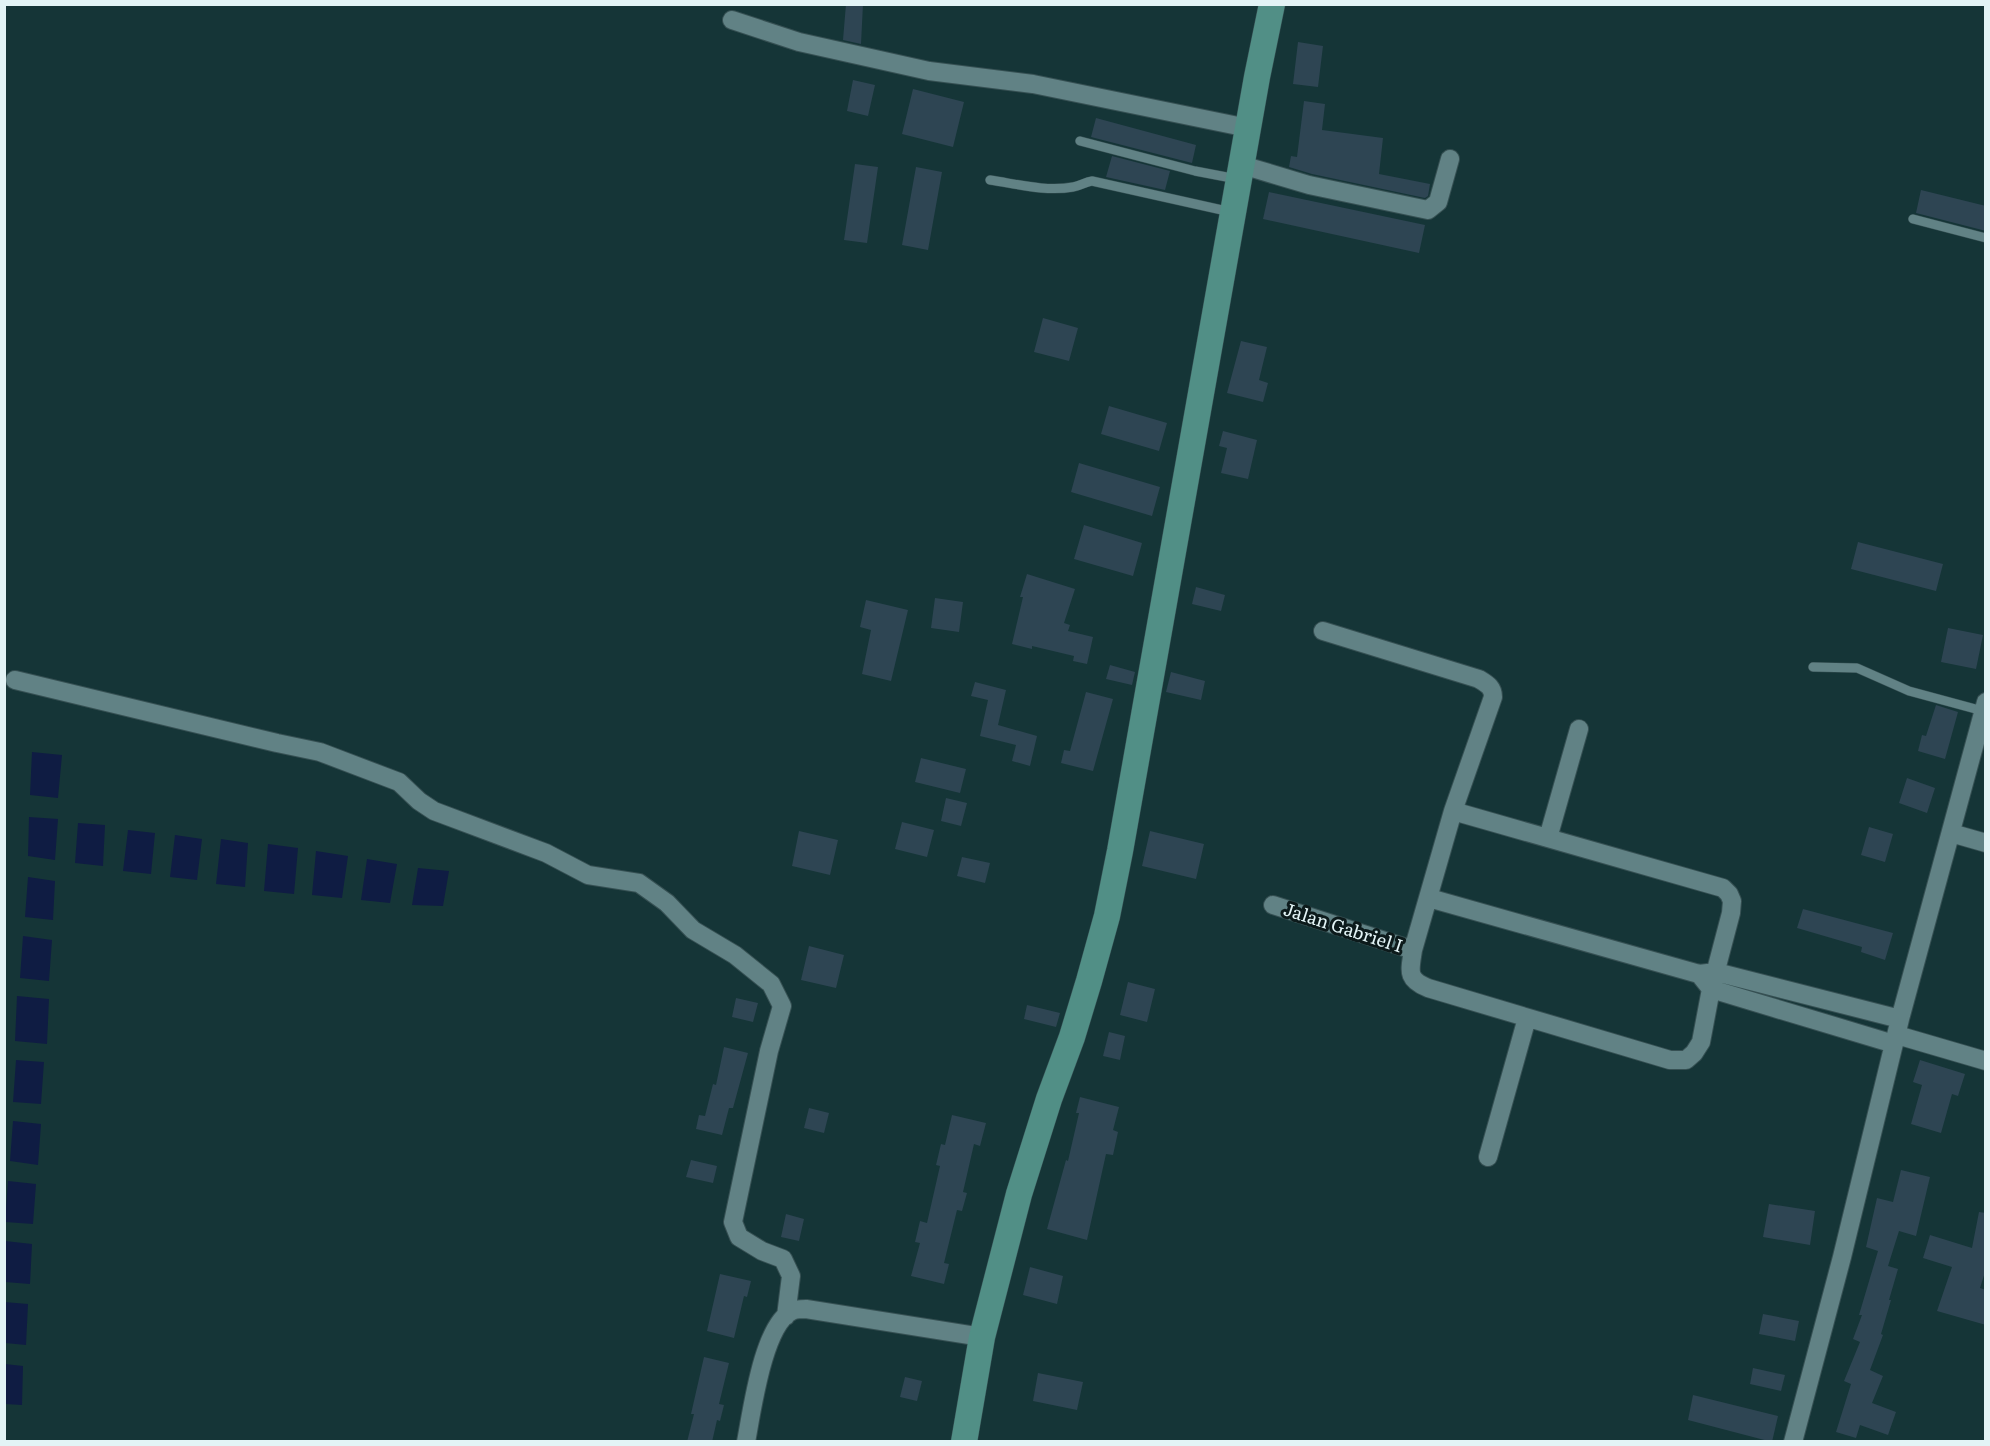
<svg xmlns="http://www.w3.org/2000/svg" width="1990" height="1446" font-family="Literata,serif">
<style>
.water{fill:#0f1c43}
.building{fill:#2e4553}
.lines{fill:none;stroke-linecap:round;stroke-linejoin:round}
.lane-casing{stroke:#365053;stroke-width:10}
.street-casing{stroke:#365053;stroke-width:20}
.secondary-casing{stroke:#365053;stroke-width:27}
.lane{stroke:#618285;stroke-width:9}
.street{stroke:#618285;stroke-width:18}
.secondary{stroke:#518f86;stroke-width:26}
.labels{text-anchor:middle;stroke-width:6;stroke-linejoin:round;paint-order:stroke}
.street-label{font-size:18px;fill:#e3f4f6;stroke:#0c1a1b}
</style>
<rect width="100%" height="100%" fill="#153537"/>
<path class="water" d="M32 752 62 755 58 798 30 795Z
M29 817 58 819 55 860 28 856Z
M78 823 105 825 103 866 75 863Z
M128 830 155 833 151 874 123 871Z
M175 835 202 839 197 880 170 877Z
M221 839 248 843 245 887 216 884Z
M268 844 298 848 294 894 264 891Z
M316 851 348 856 342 898 312 895Z
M367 859 397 864 390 903 361 900Z
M418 868 449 871 443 906 412 905Z
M28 877 55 881 53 920 25 917Z
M23 936 52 940 49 981 20 978Z
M17 996 49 999 47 1044 15 1041Z
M16 1060 44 1062 41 1104 13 1102Z
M13 1121 41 1124 38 1165 10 1161Z
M8 1181 36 1184 33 1224 5 1222Z
M5 1241 32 1244 30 1284 5 1282Z
M4 1302 28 1304 26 1345 5 1343Z
M5 1364 23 1366 22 1405 5 1404Z"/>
<path class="building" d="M846 4H863L861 44 843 40Z
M1298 42 1323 46 1318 87 1293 84Z
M853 80 875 85 868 116 847 111Z
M913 89 964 102 953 147 902 134Z
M1304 101 1325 104 1322 130 1383 138 1379 174 1430 184 1428 196 1425 198 1312 174 1289 167 1291 156 1297 157Z
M1096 118 1196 145 1192 163 1091 137Z
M1112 156 1170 171 1165 190 1106 177Z
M855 164 878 167 867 243 844 240Z
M916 167 942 172 928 250 902 245Z
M1921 190 1986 206V231L1916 213Z
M1269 192 1425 225 1419 253 1263 219Z
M1043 318 1078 328 1069 361 1034 352Z
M1241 341 1267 347 1259 380 1268 383 1263 402 1227 393Z
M1109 406 1167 423 1159 451 1101 434Z
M1223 431 1257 440 1248 479 1221 473 1227 448 1219 446Z
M1079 463 1160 487 1152 516 1071 492Z
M1084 525 1142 543 1133 576 1074 559Z
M1858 542 1943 564 1936 591 1851 569Z
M1027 574 1075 589 1064 623 1070 625 1068 631 1093 637 1087 664 1073 661 1074 656 1032 646V649L1012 644 1023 597H1020Z
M1196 587 1225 595 1221 611 1192 604Z
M935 598 963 602 959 632 931 628Z
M866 600 908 610 891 681 862 674 871 630 860 627Z
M1948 628 1983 635 1976 669 1941 662Z
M1110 665 1135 672 1132 685 1106 679Z
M1171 672 1205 681 1201 700 1166 692Z
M975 682 1006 690 998 725 1037 736 1030 766 1012 761 1016 745 980 736 988 700 971 696Z
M1086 692 1113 699 1093 771 1061 763 1064 750 1070 751Z
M1936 705 1958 712 1945 759 1918 751 1922 735 1926 736Z
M921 758 966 769 960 793 915 782Z
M1907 778 1935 788 1927 813 1899 803Z
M946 798 967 803 961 826 941 821Z
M902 822 934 830 927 857 895 849Z
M1869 827 1893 834 1885 862 1861 855Z
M799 831 838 840 830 875 792 866Z
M1150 831 1204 844 1196 879 1142 866Z
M962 857 990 863 985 883 957 876Z
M1803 909 1893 933 1885 960 1861 952 1862 947 1797 928Z
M809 946 844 955 836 988 801 980Z
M1128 982 1155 989 1147 1022 1120 1015Z
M736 998 758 1003 753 1022 732 1017Z
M1027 1005 1060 1013 1056 1027 1024 1019Z
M1109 1032 1125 1036 1120 1060 1103 1056Z
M724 1047 748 1053 733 1108H729L722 1135 696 1129 699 1115 705 1116 713 1084 716 1085Z
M1920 1060 1965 1074 1958 1096 1952 1094 1941 1133 1911 1124 1922 1085 1913 1082Z
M1080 1097 1119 1107 1113 1130 1118 1132 1113 1155 1106 1154 1087 1240 1047 1229 1066 1160 1068 1161 1079 1113H1076Z
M809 1108 829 1113 824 1133 804 1128Z
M952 1115 986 1123 980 1146 974 1144 963 1192 967 1193 962 1211 957 1210 944 1263 949 1264 944 1284 911 1276 920 1243 915 1242 920 1221 927 1223 940 1166 936 1165 941 1144 945 1145Z
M691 1160 717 1166 713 1183 686 1177Z
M1901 1170 1930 1177 1916 1236 1899 1231 1888 1266 1898 1269 1889 1300H1891L1881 1334 1883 1335 1870 1370 1883 1376 1872 1403 1896 1412 1888 1435 1860 1425 1856 1438 1836 1432 1851 1384 1844 1381 1860 1342 1853 1339 1862 1315H1859L1878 1251 1866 1247 1877 1198 1893 1202Z
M1769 1204 1815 1211 1810 1245 1763 1237Z
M1979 1212 1986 1213V1269L1980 1288 1986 1290V1325L1937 1311 1952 1267 1923 1258 1930 1235 1972 1248Z
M786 1214 804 1219 799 1241 781 1237Z
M1030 1267 1063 1276 1057 1304 1023 1295Z
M720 1274 751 1281 747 1297 744 1296 734 1338 707 1331Z
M1763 1314 1799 1321 1795 1341 1759 1334Z
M704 1357 729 1363 719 1404 724 1405 720 1421 717 1420 712 1442H687L694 1414H691Z
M1753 1368 1785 1375 1781 1391 1750 1384Z
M1038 1373 1083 1382 1077 1410 1033 1401Z
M905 1377 922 1381 917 1401 900 1397Z
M1693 1395 1778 1416 1772 1442 1688 1420Z"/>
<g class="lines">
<g class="lane-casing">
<path id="lane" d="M1080 141 1195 171 1237 179
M990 180C1017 184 1046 192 1073 187 1080 186 1085 182 1092 181L1231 212
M1913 219 1986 238
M1813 667 1857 668 1909 691 1983 711"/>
</g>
<g class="street-casing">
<path id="street" d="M732 20 799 42 929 71 1033 84 1248 128
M1242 165 1309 185 1428 210 1438 202 1450 159
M1323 631 1479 679C1487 684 1493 687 1493 697L1453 811 1413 950C1410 971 1406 979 1428 988L1670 1060H1686L1694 1053 1701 1042 1711 989 1731 913 1732 901 1729 894 1723 888 1453 811
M15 680 277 743 320 752 399 782 419 801 434 811 546 853 588 875 639 883 667 903 693 930 735 955 771 984 782 1006 769 1051 733 1222 739 1237 762 1251 783 1259 791 1276 786 1316
M1951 833 1986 843
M1548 838 1579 729
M1429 898 1699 974
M1273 905 1413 950
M1897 1035 1986 1061
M1894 1044 1711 989 1699 974 1716 972 1900 1019
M1488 1157 1527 1018
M746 1442C752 1411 763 1325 792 1311 796 1309 802 1309 806 1309L982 1337
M1793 1442 1842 1257 1900 1019 1986 702"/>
</g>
<g class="secondary-casing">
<path id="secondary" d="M964 1442 982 1337 1019 1194 1049 1099 1072 1037 1089 981 1107 916 1120 851 1257 77 1272 4"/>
</g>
<use href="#lane" class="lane"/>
<use href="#street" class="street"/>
<use href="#secondary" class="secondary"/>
</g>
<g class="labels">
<g class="street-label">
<text transform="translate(1343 928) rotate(18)" y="6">Jalan Gabriel I</text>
</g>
</g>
<rect width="1990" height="1446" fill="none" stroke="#e3f4f6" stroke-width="12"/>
</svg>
